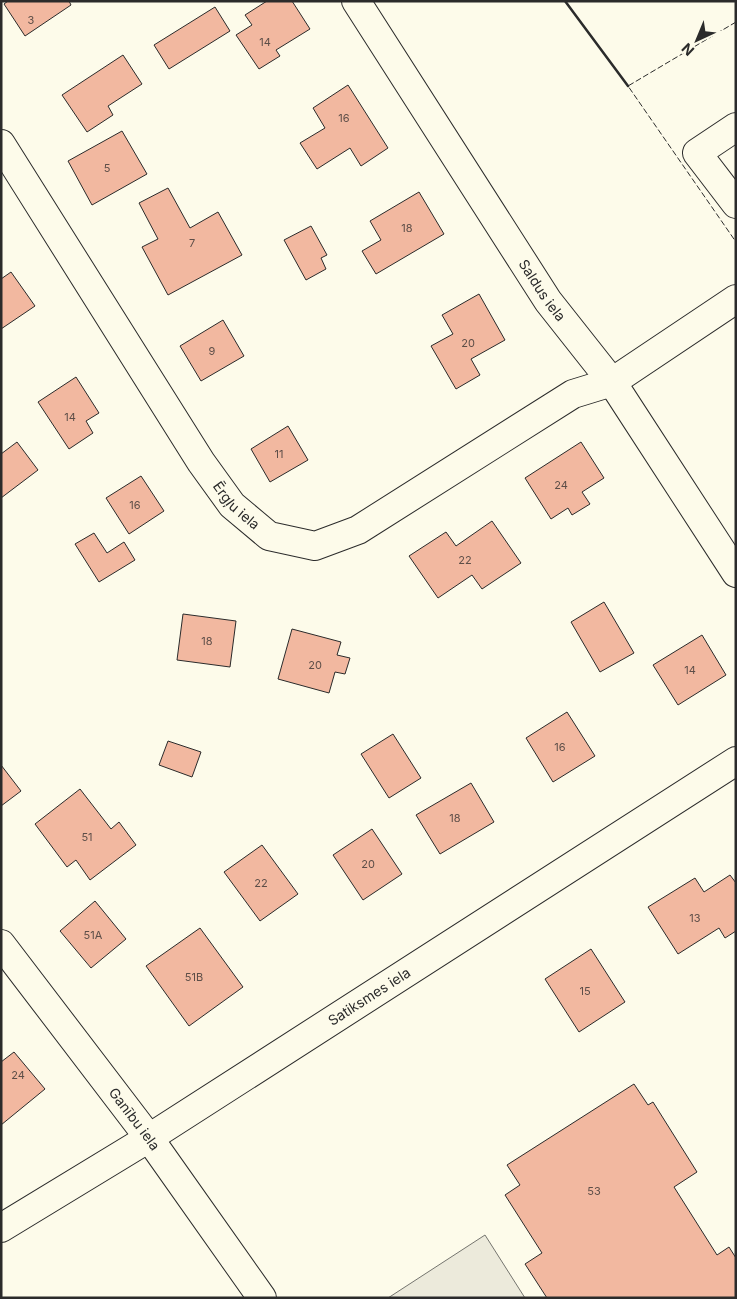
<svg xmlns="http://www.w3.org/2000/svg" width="737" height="1299" font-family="Inter,sans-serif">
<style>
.parking{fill:#eceadb;stroke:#74746e}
.building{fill:#f2b8a0;stroke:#2b2b2b}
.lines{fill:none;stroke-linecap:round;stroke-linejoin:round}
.minor-casing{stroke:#2b2b2b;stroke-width:30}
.minor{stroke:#fdfbea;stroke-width:28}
.fence{stroke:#2b2b2b;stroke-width:1;stroke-dasharray:6 2.5;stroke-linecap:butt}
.wall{stroke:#2b2b2b;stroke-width:2.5}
.labels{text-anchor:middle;stroke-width:4;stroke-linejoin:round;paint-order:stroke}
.number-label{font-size:11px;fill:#5d4e48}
.street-label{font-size:14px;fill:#2b2b2b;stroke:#fdfbea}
</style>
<rect width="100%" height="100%" fill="#fdfbea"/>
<path class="parking" d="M485 1235 525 1298H388Z"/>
<path class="building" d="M8 1H69L71 5 25 36 4 4Z
M267 1H292L310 29 276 50 280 56 259 69 236 35 252 25 245 15Z
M215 7 230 31 169 69 154 45Z
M123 55 142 84 108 106 113 115 87 132 62 95Z
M348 85 388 148 361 166 350 148 317 169 300 143 325 128 313 108Z
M122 131 147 174 92 205 68 161Z
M168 188 190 228 218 212 242 255 168 295 142 247 158 239 139 203Z
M419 192 444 234 376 274 362 251 381 240 370 221Z
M311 226 327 255 321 258 326 269 306 280 284 240Z
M11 272 35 306 1 329V279Z
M479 294 505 340 471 359 480 375 456 389 431 346 453 334 442 315Z
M223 320 244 356 201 381 180 346Z
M76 377 99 413 86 421 93 433 69 449 38 402Z
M288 426 308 460 270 482 251 449Z
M17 442 38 470 1 498V454Z
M581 442 604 478 582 492 590 504 572 515 568 508 551 519 525 478Z
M141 476 164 511 129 534 106 498Z
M492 521 521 563 482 589 472 575 438 598 409 556 446 532 456 546Z
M94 533 107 553 124 542 135 560 99 582 75 544Z
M604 602 634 653 600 672 571 622Z
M183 614 236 621 230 667 177 660Z
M292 629 341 642 337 655 350 658 345 674 335 672 329 693 278 679Z
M702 635 726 675 678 705 653 665Z
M567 712 595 756 553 782 526 738Z
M393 734 421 778 389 798 361 754Z
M168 741 201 752 192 777 159 765Z
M1 765 21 791 1 806Z
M471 783 494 822 440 854 416 815Z
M80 789 111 829 119 822 136 845 90 880 76 860 67 867 35 824Z
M372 829 402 874 363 900 333 855Z
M262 845 298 894 260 921 224 872Z
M730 875 736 883V931L725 938 719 928 678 954 648 907 695 878 704 892Z
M95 901 126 939 91 968 60 931Z
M200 928 243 987 189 1026 146 966Z
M591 949 625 1002 579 1032 545 979Z
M14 1052 45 1089 1 1125V1062Z
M634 1084 648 1105 653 1102 697 1172 674 1187 717 1255 729 1247 736 1258V1298H547L525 1264 542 1253 505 1195 520 1185 507 1165Z"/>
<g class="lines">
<g class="minor-casing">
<g id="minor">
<path id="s1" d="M356 1 548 301 612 382 736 573"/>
<path d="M736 127 697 153 736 204"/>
<path id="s2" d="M1 144 201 462 232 505 269 536 315 546 358 530 573 394 612 382 736 299"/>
<path id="s3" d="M1 944 149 1138 262 1298"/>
<path id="s4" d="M1 1228 149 1138 736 761"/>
</g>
</g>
<use href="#minor" class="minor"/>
<path class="fence" d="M736 22 628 86 736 242"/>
<path class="wall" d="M565 1 628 86"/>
</g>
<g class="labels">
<g class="number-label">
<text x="31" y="24">3</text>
<text x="265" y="46">14</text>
<text x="344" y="122">16</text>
<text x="107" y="172">5</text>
<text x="407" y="232">18</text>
<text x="192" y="247">7</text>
<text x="468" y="347">20</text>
<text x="212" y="355">9</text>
<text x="70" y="421">14</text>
<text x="279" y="458">11</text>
<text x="561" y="489">24</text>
<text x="135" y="509">16</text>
<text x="465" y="564">22</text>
<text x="207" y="645">18</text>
<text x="315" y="669">20</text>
<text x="690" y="674">14</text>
<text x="560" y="751">16</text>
<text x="455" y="822">18</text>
<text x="87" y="841">51</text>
<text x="368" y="868">20</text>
<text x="261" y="887">22</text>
<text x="695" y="922">13</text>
<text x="93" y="939">51A</text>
<text x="194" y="981">51B</text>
<text x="585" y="995">15</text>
<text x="18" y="1079">24</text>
<text x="594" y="1195">53</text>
</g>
<g class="street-label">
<text dy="5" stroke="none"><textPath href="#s1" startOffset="344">Saldus iela</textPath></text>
<text dy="5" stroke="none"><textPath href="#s2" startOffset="432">Ērgļu iela</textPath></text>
<text dy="5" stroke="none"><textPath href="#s4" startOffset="435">Satiksmes iela</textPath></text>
<text dy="5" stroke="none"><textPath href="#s3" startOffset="220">Ganību iela</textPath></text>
</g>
</g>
<rect width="737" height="1299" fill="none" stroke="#2b2b2b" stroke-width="5"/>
<g transform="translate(697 40) rotate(224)" stroke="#fdfbea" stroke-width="4" paint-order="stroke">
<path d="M0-4L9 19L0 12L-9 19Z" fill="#2b2b2b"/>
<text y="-8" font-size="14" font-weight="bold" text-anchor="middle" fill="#2b2b2b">N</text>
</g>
</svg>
